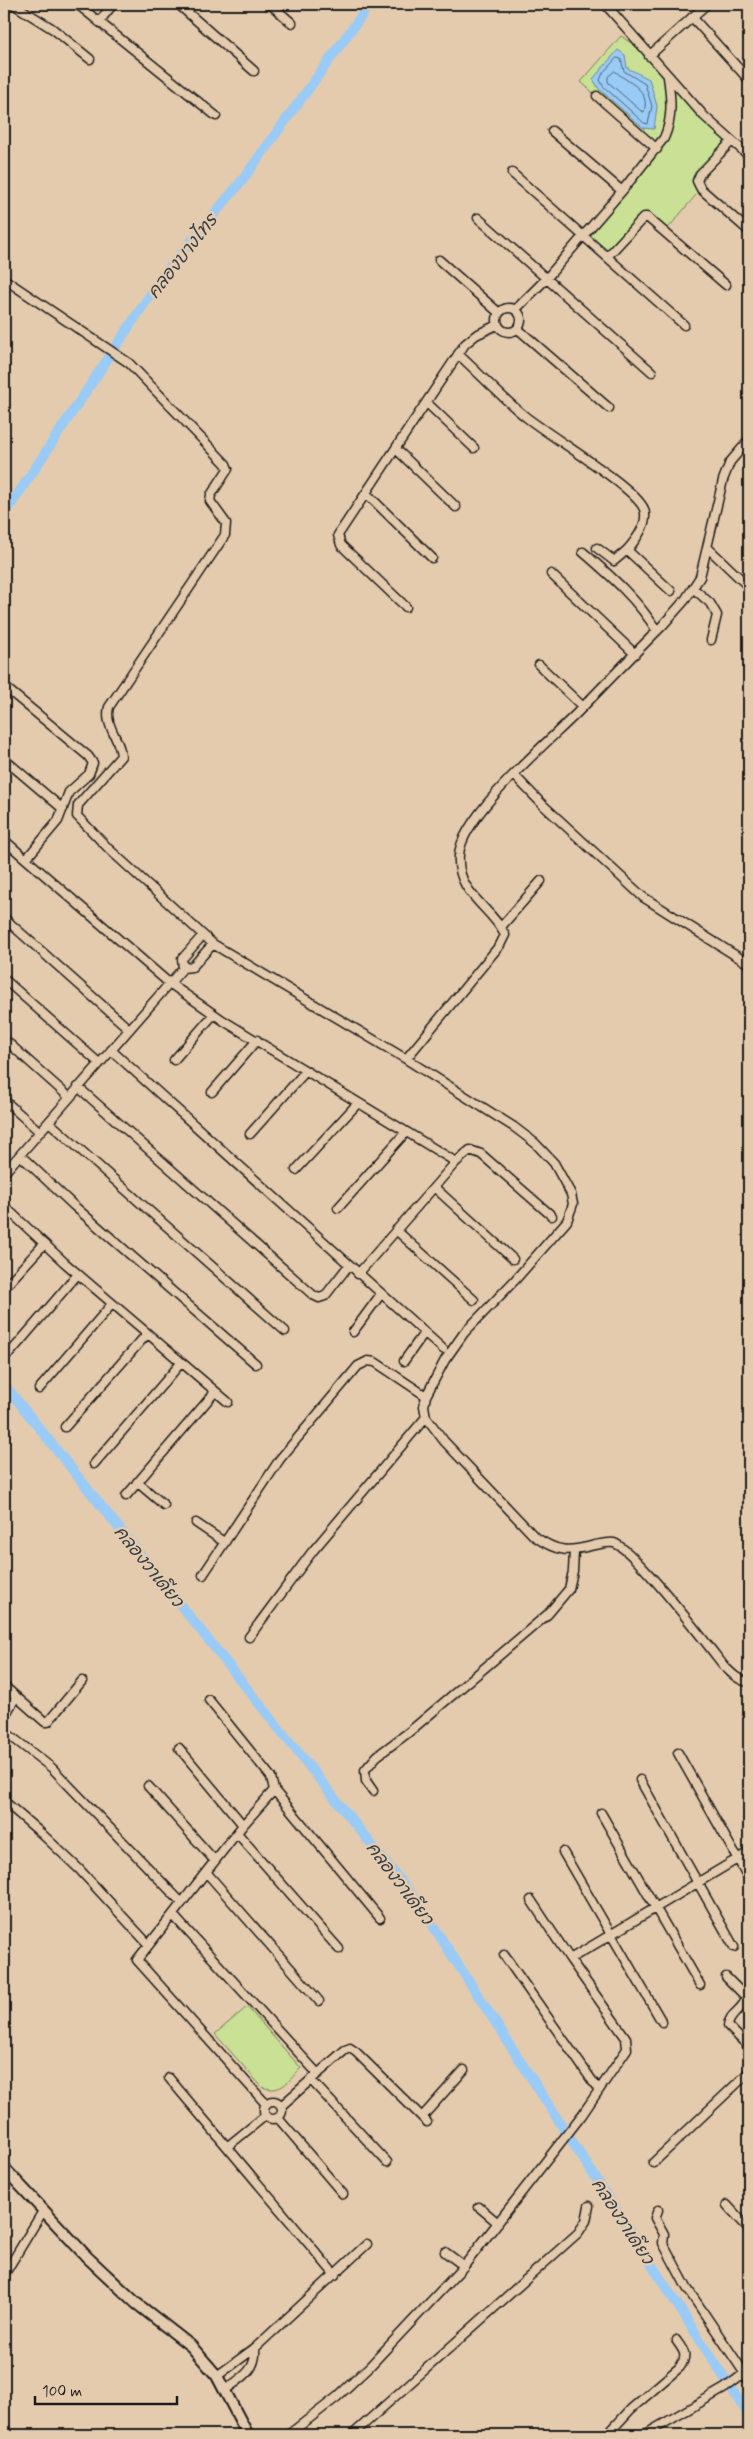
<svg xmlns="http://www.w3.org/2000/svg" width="753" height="2439" font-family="Mynerve,'Playpen Sans Thai',sans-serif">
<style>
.green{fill:#c9e095;stroke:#727e58}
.water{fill:#99cbf6;stroke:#67859f}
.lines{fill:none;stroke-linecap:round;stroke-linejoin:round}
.shore{stroke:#4e6273;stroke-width:1}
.canal{stroke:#99cbf6;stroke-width:10}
.minor-casing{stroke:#1c1c1c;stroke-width:11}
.tertiary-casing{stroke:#1c1c1c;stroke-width:14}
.minor{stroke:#e5cbad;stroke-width:8}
.tertiary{stroke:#e5cbad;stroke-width:10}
.labels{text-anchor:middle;stroke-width:5;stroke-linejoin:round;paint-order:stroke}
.water-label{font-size:18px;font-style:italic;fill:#353f48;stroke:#e5cbad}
</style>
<rect width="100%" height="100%" fill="#e5cbad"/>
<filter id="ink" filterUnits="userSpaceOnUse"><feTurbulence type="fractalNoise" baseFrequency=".02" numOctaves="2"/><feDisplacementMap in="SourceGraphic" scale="10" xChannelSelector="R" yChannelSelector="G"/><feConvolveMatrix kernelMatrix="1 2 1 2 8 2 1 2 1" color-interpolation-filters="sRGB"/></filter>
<g filter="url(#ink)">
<path class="green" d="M621 36 649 56 732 141 694 183 701 189 665 232 646 216 610 261 583 235 657 149 581 82Z
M247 2007 301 2068C288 2081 282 2094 262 2087L215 2034Z"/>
<path class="water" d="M618 50 625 55 627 68 649 79 657 106 654 129 643 128 599 89 593 79Z"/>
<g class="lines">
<path class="shore" d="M617 58 621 59 624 71 645 84 652 106 648 124 644 123 603 86 600 80 603 73Z
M615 71C627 83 651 88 644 112L641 111 608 82V77Z"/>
<path class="canal" d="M4 515 164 274 241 182 370 4
M4 1384 419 1904 749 2416"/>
<g class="minor-casing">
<path id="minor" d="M13 4 53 29 90 59
M77 4 216 116
M178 4 254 71
M270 4 292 23
M605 4 704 116 749 156
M692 17 749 80
M99 22 113 4
M649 56 707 4
M597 96 657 149
M552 131 622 191
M732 141 700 174 697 181 701 189 749 231
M512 173 684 325
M478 218 652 372
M607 257 644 217H647L726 285
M439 260 498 312
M4 279 129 363 226 464 228 469 211 495 210 501 226 523 225 535 109 707C104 726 120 738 121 756L78 805 77 816 110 850 213 944 406 1059 514 1127 535 1143 554 1163 571 1194 573 1204 567 1221 515 1280 464 1333 445 1360 426 1396 424 1406 426 1417 444 1441 534 1536C558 1553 568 1552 595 1545 601 1544 609 1542 614 1543 635 1550 707 1644 724 1666 732 1674 739 1681 749 1682
M497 320a12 12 0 1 1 24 0a12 12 0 1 1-24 0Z
M516 309 546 279 622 191 664 138C673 118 671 98 668 77
M518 329 609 408
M458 354C481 375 502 398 526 417 551 437 634 486 644 509 649 523 635 541 627 550L671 591
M427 403 474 448
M396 449 456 507
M366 493 432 558
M597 548 614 561 627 550
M708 548 749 587
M583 552C611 576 638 600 657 631
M551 574 635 654
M693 588 710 603 717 615 711 640
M406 607 341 545 338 535 465 344 476 335 497 325
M539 665 583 707
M6 688 88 756 93 763 89 774 69 792 58 821 26 859
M4 759 63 809
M514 775 543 805 643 897 749 964
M4 840 169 983 224 1021 456 1162
M4 918 129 1029
M501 927 541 881
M183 968 182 959 203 935
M4 979 99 1063
M4 1039 69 1097
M111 1050 443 1349
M406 1059 500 945 505 935C491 906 456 894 459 855 461 816 548 742 577 713 605 684 633 655 662 626L685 600 700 577 723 480 730 462 749 440
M174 1060 214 1014
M78 1087 313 1295 319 1298 325 1296 349 1265
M212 1092 257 1040
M4 1100 40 1132
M49 1122 285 1331
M250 1134 306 1071
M20 1155 73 1205 256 1364
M296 1170 358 1103
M4 1173 183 968 192 967 213 944
M434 1187 513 1259
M4 1206 65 1263 228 1402
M338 1208 406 1132
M396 1230 474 1300
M358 1274 456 1162 470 1150 481 1154 552 1216
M4 1288 44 1244
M353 1332 381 1294
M10 1353 78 1274
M404 1361 424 1333
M39 1389 112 1304
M65 1427 147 1334
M94 1464 181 1363
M137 1482 164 1505
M126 1496 215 1392
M196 1523 224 1542
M203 1575 280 1459 358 1366 368 1361 375 1362 426 1396
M249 1637 312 1552 426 1417
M4 1686 45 1722H48L82 1681
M209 1700 271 1777 274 1790 380 1918
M4 1717 16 1697
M4 1731 52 1768 182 1903
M179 1748 243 1825
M678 1753 749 1879
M640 1780 734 1947
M148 1786 215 1861
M373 1791 366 1781 365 1770 377 1756 409 1732 548 1614 569 1589 573 1571 574 1551
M4 1801 42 1834 79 1869 149 1945
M601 1813 700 1985
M237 1833 339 1949
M563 1852 662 2022
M206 1872 319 2001
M173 1915 318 2074
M504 1955 598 2089
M570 1959 749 1852
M726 1977 746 1997C745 2009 729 2013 728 2026L749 2047
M169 2078 335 2275
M311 2080 387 2162
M264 2110a9 9 0 1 1 18 0a9 9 0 1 1-18 0Z
M266 2104 137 1960 243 1825 274 1790
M281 2106 345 2050 350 2048 356 2052 427 2122
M422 2117 464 2070
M278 2118 343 2194
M228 2146 265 2116
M653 2163 749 2072
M727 2205 749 2229
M479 2207 498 2223
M658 2210 655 2218 664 2234 663 2243 687 2288 749 2380
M445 2252 464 2266
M4 2275 43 2211
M217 2376 255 2348 367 2244
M225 2390C241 2378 257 2371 255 2348
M288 2435 337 2397 370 2366 464 2266 582 2115 627 2049 626 2038 570 1959 531 1900
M352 2435 578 2233 586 2221 589 2206
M607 2435 631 2409 680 2367C688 2355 684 2351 676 2340
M644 2435 725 2388 749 2370"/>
</g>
<g class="tertiary-casing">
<path id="tertiary" d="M4 2168 87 2257 136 2303 191 2346 217 2376 248 2435"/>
</g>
<use href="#minor" class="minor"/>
<use href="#tertiary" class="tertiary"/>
</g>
</g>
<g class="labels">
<g class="water-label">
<text transform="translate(182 256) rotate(-52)" y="6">คลองบางไทร</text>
<text transform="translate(149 1566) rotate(51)" y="6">คลองวาเดียว</text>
<text transform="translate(400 1883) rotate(53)" y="6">คลองวาเดียว</text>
<text transform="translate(623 2221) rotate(57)" y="6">คลองวาเดียว</text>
</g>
</g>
<rect width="753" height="2439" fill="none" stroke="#e5cbad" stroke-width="20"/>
<rect x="10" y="10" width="733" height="2419" fill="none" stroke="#1c1c1c" stroke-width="2" filter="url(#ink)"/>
<path d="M35 2396v8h142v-8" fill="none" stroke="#1c1c1c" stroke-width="2.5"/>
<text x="42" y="2396" font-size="15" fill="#1c1c1c" stroke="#e5cbad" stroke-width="4" paint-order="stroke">100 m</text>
</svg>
